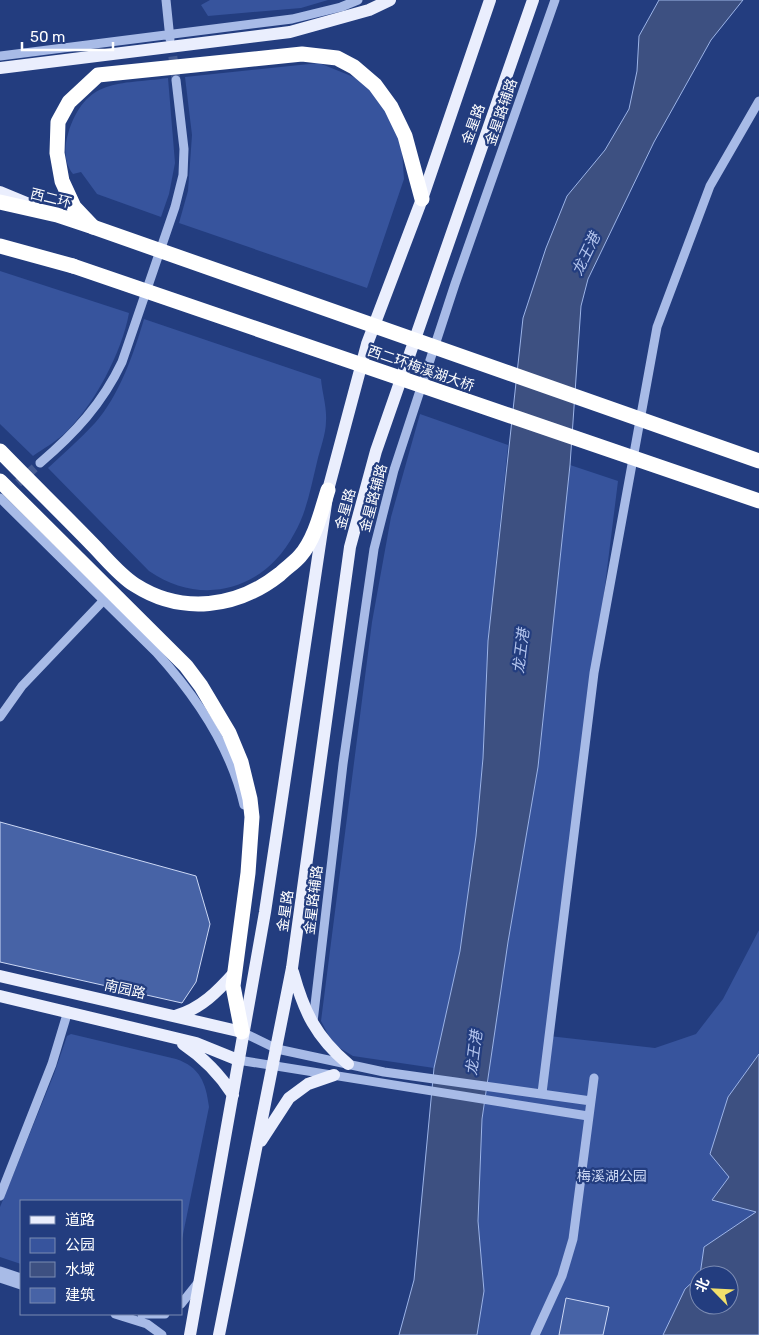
<svg xmlns="http://www.w3.org/2000/svg" width="759" height="1335" font-family="Rubik,'Noto Sans SC',sans-serif">
<style>
.green{fill:#37549d;fill-rule:evenodd}
.water{fill:#3d5081;stroke:#9cb4e8}
.building{fill:#4763a6;stroke:#ccd8f5}
.lines{fill:none;stroke-linecap:round;stroke-linejoin:round}
.minor-tunnel{stroke:#445a92;stroke-width:9;stroke-dasharray:9 4.5;stroke-linecap:butt}
.minor{stroke:#a8bbe7;stroke-width:9}
.major{stroke:#eaeefd;stroke-width:12}
.highway{stroke:#fff;stroke-width:15}
.highway-bridge{stroke:#fff;stroke-width:15}
.labels{text-anchor:middle;stroke-width:4.5;stroke-linejoin:round;paint-order:stroke}
.street-label{font-size:14px;fill:#fff;stroke:#233d7f}
.park-label{font-size:14px;fill:#ccd8f5;stroke:#233d7f}
.water-label{font-size:15px;font-style:italic;fill:#b4c5ee;stroke:#233d7f}
</style>
<rect width="100%" height="100%" fill="#233d7f"/>
<path class="green" d="M210 0H328L301 8 208 16 201 5Z
M319 63 366 82 386 106 401 138 404 179 367 288 179 223 188 191 192 135 185 77Z
M168 78 175 163 169 194 161 217 97 194 81 172 73 174C64 163 64 147 68 134 86 77 118 85 168 78Z
M0 271 129 313C122 352 94 406 64 434 55 442 43 449 33 456L0 424Z
M144 319 321 379C322 392 327 407 326 421 326 434 320 449 317 462 311 486 307 512 294 534 264 591 201 607 149 571L48 468C64 453 80 439 95 423 119 396 134 353 144 319Z
M420 414 508 445 488 641 483 758 476 836 460 951 434 1068 353 1056 333 1044 321 1021 372 622 391 517Z
M570 465 618 481 549 1036 655 1048 696 1034 723 999 759 930V1335H477L484 1291 478 1221 482 1119 508 942 538 767ZM699 1275H729V1305H699Z
M71 1034 176 1059C200 1067 206 1083 209 1107L181 1244V1201H21V1264L0 1257V1207L54 1074 67 1036Z"/>
<path class="water" d="M659 0H743L711 40 654 142 588 279 581 306 570 465 538 767 508 942 482 1119 478 1221 484 1291 477 1335H399L414 1280 434 1068 460 951 476 836 483 758 488 641 523 318 546 248 567 196 605 150 629 109 637 71 639 36Z
M759 1054V1335H663L685 1289 699 1276V1305H729V1275H700L704 1247 756 1212 712 1200 729 1177 710 1154 728 1097Z"/>
<path class="building" d="M0 822 196 876 210 924 196 982 182 1003 0 962Z
M566 1298 609 1307 603 1335H559Z"/>
<g class="lines">
<path class="minor-tunnel" d="M171 43 176 80
M8 492 40 463"/>
<path class="minor" d="M166 0 170 39
M0 56 292 19 341 7 358 0
M40 463C75 433 102 404 122 362L175 207 183 175 184 149 176 80
M0 498 156 652C195 695 231 748 244 805
M0 717 22 686 103 601
M313 1022 343 764 374 549 394 470 455 284 555 0
M242 1032 277 1049 384 1072 591 1101
M238 1060 588 1116
M542 1093 594 673 657 327 710 186 759 101
M0 1196 52 1064 68 1011
M0 1271 21 1278
M0 1278 21 1285
M181 1304 197 1284
M115 1314 147 1324 162 1335
M142 1314H165
M535 1335 562 1276 573 1239 594 1078"/>
<path class="major" d="M0 68 290 32 369 10 390 0
M0 192 29 204
M293 972C304 1012 316 1037 348 1064
M0 976 242 1032
M0 996 196 1043 238 1060
M175 1016C201 1009 218 991 235 972
M183 1044C204 1058 219 1073 233 1095
M261 1141 289 1098 308 1084 334 1075
M190 1335 265 912 328 490 367 344 422 199 490 0
M219 1335 292 968 350 547 376 451 533 0"/>
<path class="highway" d="M0 202 57 215 90 226
M93 227 74 207 62 181 57 153 58 122 69 102 98 75 302 54 337 58 354 67 375 85 391 107 405 136 422 199
M0 246 73 266
M0 451C30 482 61 512 91 543 105 557 119 575 135 585 182 615 237 608 280 574 286 568 294 563 300 556 315 539 321 512 328 490
M0 481 186 666 201 686 229 733 241 762 250 799 252 817 248 873 233 986 242 1032"/>
<path class="highway-bridge" d="M93 227 759 461
M73 266 759 501"/>
</g>
<g class="labels">
<g class="street-label">
<text transform="translate(501 112) rotate(-71)" y="5">金星路辅路</text>
<text transform="translate(473 124) rotate(-70)" y="5">金星路</text>
<text transform="translate(51 198) rotate(14)" y="5">西二环</text>
<text transform="translate(421 368) rotate(19)" y="5">西二环梅溪湖大桥</text>
<text transform="translate(373 498) rotate(-75)" y="5">金星路辅路</text>
<text transform="translate(345 509) rotate(-75)" y="5">金星路</text>
<text transform="translate(313 900) rotate(-83)" y="5">金星路辅路</text>
<text transform="translate(285 911) rotate(-82)" y="5">金星路</text>
<text transform="translate(125 989) rotate(13)" y="5">南园路</text>
</g>
<g class="park-label">
<text x="612" y="1181">梅溪湖公园</text>
</g>
<g class="water-label">
<text transform="translate(586 254) rotate(-64)" y="5">龙王港</text>
<text transform="translate(521 651) rotate(-83)" y="5">龙王港</text>
<text transform="translate(474 1053) rotate(-83)" y="5">龙王港</text>
</g>
</g>
<rect x="20" y="1200" width="162" height="115" fill="#233d7f" stroke="#7b8bb2"/>
<rect x="30" y="1216" width="25" height="8" fill="#eaeefd" stroke="#7b8bb2"/>
<text x="65" y="1225" font-size="15" fill="#ffffff">道路</text>
<rect x="30" y="1238" width="25" height="15" fill="#37549d" stroke="#7b8bb2"/>
<text x="65" y="1250" font-size="15" fill="#ffffff">公园</text>
<rect x="30" y="1262" width="25" height="15" fill="#3d5081" stroke="#7b8bb2"/>
<text x="65" y="1275" font-size="15" fill="#ffffff">水域</text>
<rect x="30" y="1288" width="25" height="15" fill="#4763a6" stroke="#7b8bb2"/>
<text x="65" y="1300" font-size="15" fill="#ffffff">建筑</text>
<g transform="translate(714 1290) rotate(294)"><circle r="24" fill="#233d7f" stroke="#7b8bb2"/>
<path d="M0-4L9 19L0 12L-9 19Z" fill="#f2e06b"/>
<text y="-8" font-size="14" font-weight="bold" text-anchor="middle" fill="#ffffff">北</text>
</g>
<path d="M22 42v8h91v-8" fill="none" stroke="#ffffff" stroke-width="2.5"/>
<text x="30" y="42" font-size="15" fill="#ffffff" stroke="#233d7f" stroke-width="4" paint-order="stroke">50 m</text>
</svg>
